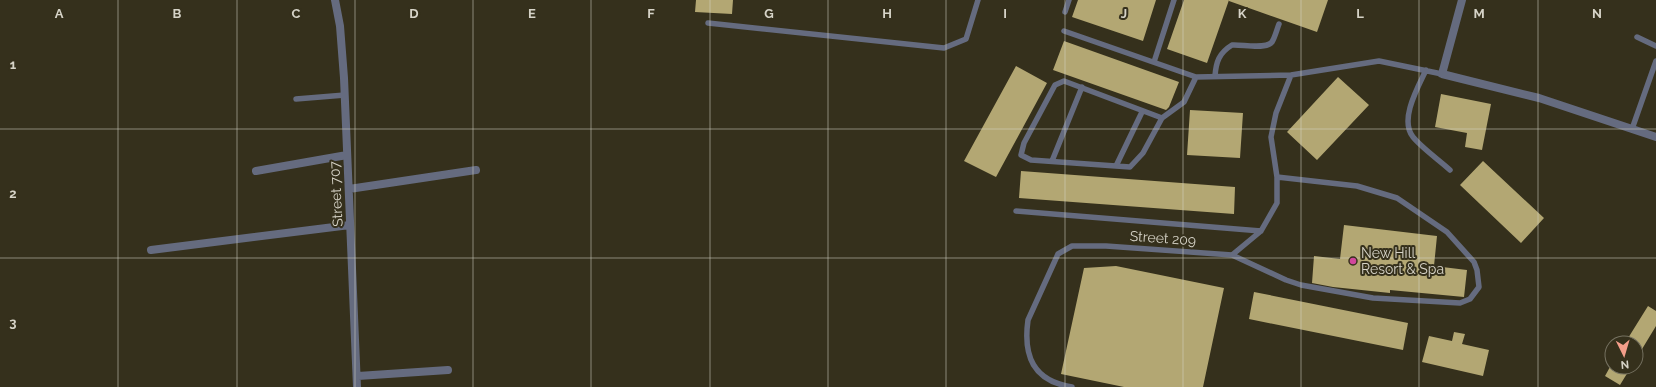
<svg xmlns="http://www.w3.org/2000/svg" width="1656" height="387" font-family="Raleway,sans-serif">
<style>
.building{fill:#b3a773}
.lines{fill:none;stroke-linecap:round;stroke-linejoin:round}
.lane{stroke:#656b7f;stroke-width:5.5}
.street{stroke:#656b7f;stroke-width:8}
.grid{fill:none;stroke:#d6d3c7;stroke-width:1;stroke-opacity:0.55}
.hotel-dot{fill:#d1479c;stroke:#35301c;stroke-width:1.5}
.labels{text-anchor:middle;stroke-width:4;stroke-linejoin:round;paint-order:stroke}
.street-label{font-size:14px;fill:#d6d3c7;stroke:#35301c}
.poi-label{font-size:14px;fill:#d6d3c7;stroke:#35301c;text-anchor:start}
.grid-label{font-size:13px;text-anchor:middle;font-weight:bold;fill:#d6d3c7;stroke:#35301c;stroke-width:4;stroke-linejoin:round;paint-order:stroke}
</style>
<rect width="100%" height="100%" fill="#35301c"/>
<path class="building" d="M696 0H733L732 14 695 12Z
M1078 0H1156L1143 41 1072 17Z
M1184 0H1229L1207 63 1167 49Z
M1229 0H1328L1317 32 1229 1Z
M1064 41 1179 82 1169 107 1166 110 1053 70Z
M1016 66 1047 83 996 177 964 161Z
M1338 77 1369 105 1317 160 1287 132Z
M1441 94 1491 104 1482 150 1465 147 1467 133 1435 127Z
M1190 110 1243 113 1240 158 1187 155Z
M1483 161 1544 218 1521 243 1460 185Z
M1021 171 1235 187 1234 214 1019 198Z
M1344 225 1437 236 1434 266 1467 270 1464 297 1390 290V293L1333 287 1312 283 1314 256 1340 259Z
M1116 266 1224 288 1203 387H1124L1061 374 1084 268Z
M1254 292 1408 323 1403 350 1249 319Z
M1648 306 1656 311V326L1636 359V343H1625Z
M1454 332 1465 334 1462 344 1489 350 1483 376 1422 362 1429 336 1452 341Z
M1610 367H1631L1620 385 1605 376Z"/>
<g class="lines">
<path class="lane" d="M1065 12 1069 0
M708 23 944 48 966 39 978 0
M1064 31 1196 77 1291 75 1379 61 1442 74
M1637 37 1656 46
M1154 62 1174 0
M1426 70C1418 87 1399 120 1413 137 1422 148 1439 160 1450 170
M1215 76C1216 62 1219 53 1232 45 1241 44 1266 50 1272 42 1275 37 1277 29 1279 24
M296 99 345 95
M1162 118 1064 81 1055 85 1024 143 1021 155 1031 160 1130 167 1143 153 1162 118 1184 102 1196 77
M1632 129 1656 61
M1052 161 1082 87
M1116 166 1142 112
M1016 211 1261 231
M1232 255 1261 231 1277 203V177L1271 137 1276 113 1291 75
M1072 387C1033 381 1023 356 1028 320L1058 254 1072 246H1106L1232 255 1286 280 1301 285 1373 298 1460 303 1470 299 1479 287 1477 270 1474 262 1447 232 1397 198 1357 186 1277 177"/>
<path class="street" d="M335 0 340 26 344 78 357 387
M1462 0 1442 74 1539 98 1656 137
M256 171 347 155
M349 189 476 170
M151 250 350 225
M358 376 448 370"/>
</g>
<path class="grid" d="M118 0V387M237 0V387M355 0V387M473 0V387M591 0V387M710 0V387M828 0V387M946 0V387M1065 0V387M1183 0V387M1301 0V387M1419 0V387M1538 0V387M0 129H1656M0 258H1656"/>
<circle class="hotel-dot" cx="1353" cy="261" r="4"/>
<g class="labels">
<g class="street-label">
<text transform="translate(336 194) rotate(-93)" y="5">Street 707</text>
<text transform="translate(1163 238) rotate(4)" y="5">Street 209</text>
</g>
<g class="poi-label">
<text x="1361" y="258">New Hill<tspan x="1361" dy="16">Resort &amp; Spa</tspan></text>
</g>
</g>
<g class="grid-label">
<text x="59" y="18">A</text>
<text x="177" y="18">B</text>
<text x="296" y="18">C</text>
<text x="414" y="18">D</text>
<text x="532" y="18">E</text>
<text x="651" y="18">F</text>
<text x="769" y="18">G</text>
<text x="887" y="18">H</text>
<text x="1005" y="18">I</text>
<text x="1124" y="18">J</text>
<text x="1242" y="18">K</text>
<text x="1360" y="18">L</text>
<text x="1479" y="18">M</text>
<text x="1597" y="18">N</text>
<text x="13" y="69">1</text>
<text x="13" y="198">2</text>
<text x="13" y="327">3</text>
</g>
<g transform="translate(1624 355) rotate(175)"><circle r="19" fill="#35301c" stroke="#757160"/>
<path d="M0-3L7 15L0 10L-7 15Z" fill="#f49e8a"/>
<text y="-6" font-size="11" font-weight="bold" text-anchor="middle" fill="#d6d3c7">N</text>
</g>
</svg>
